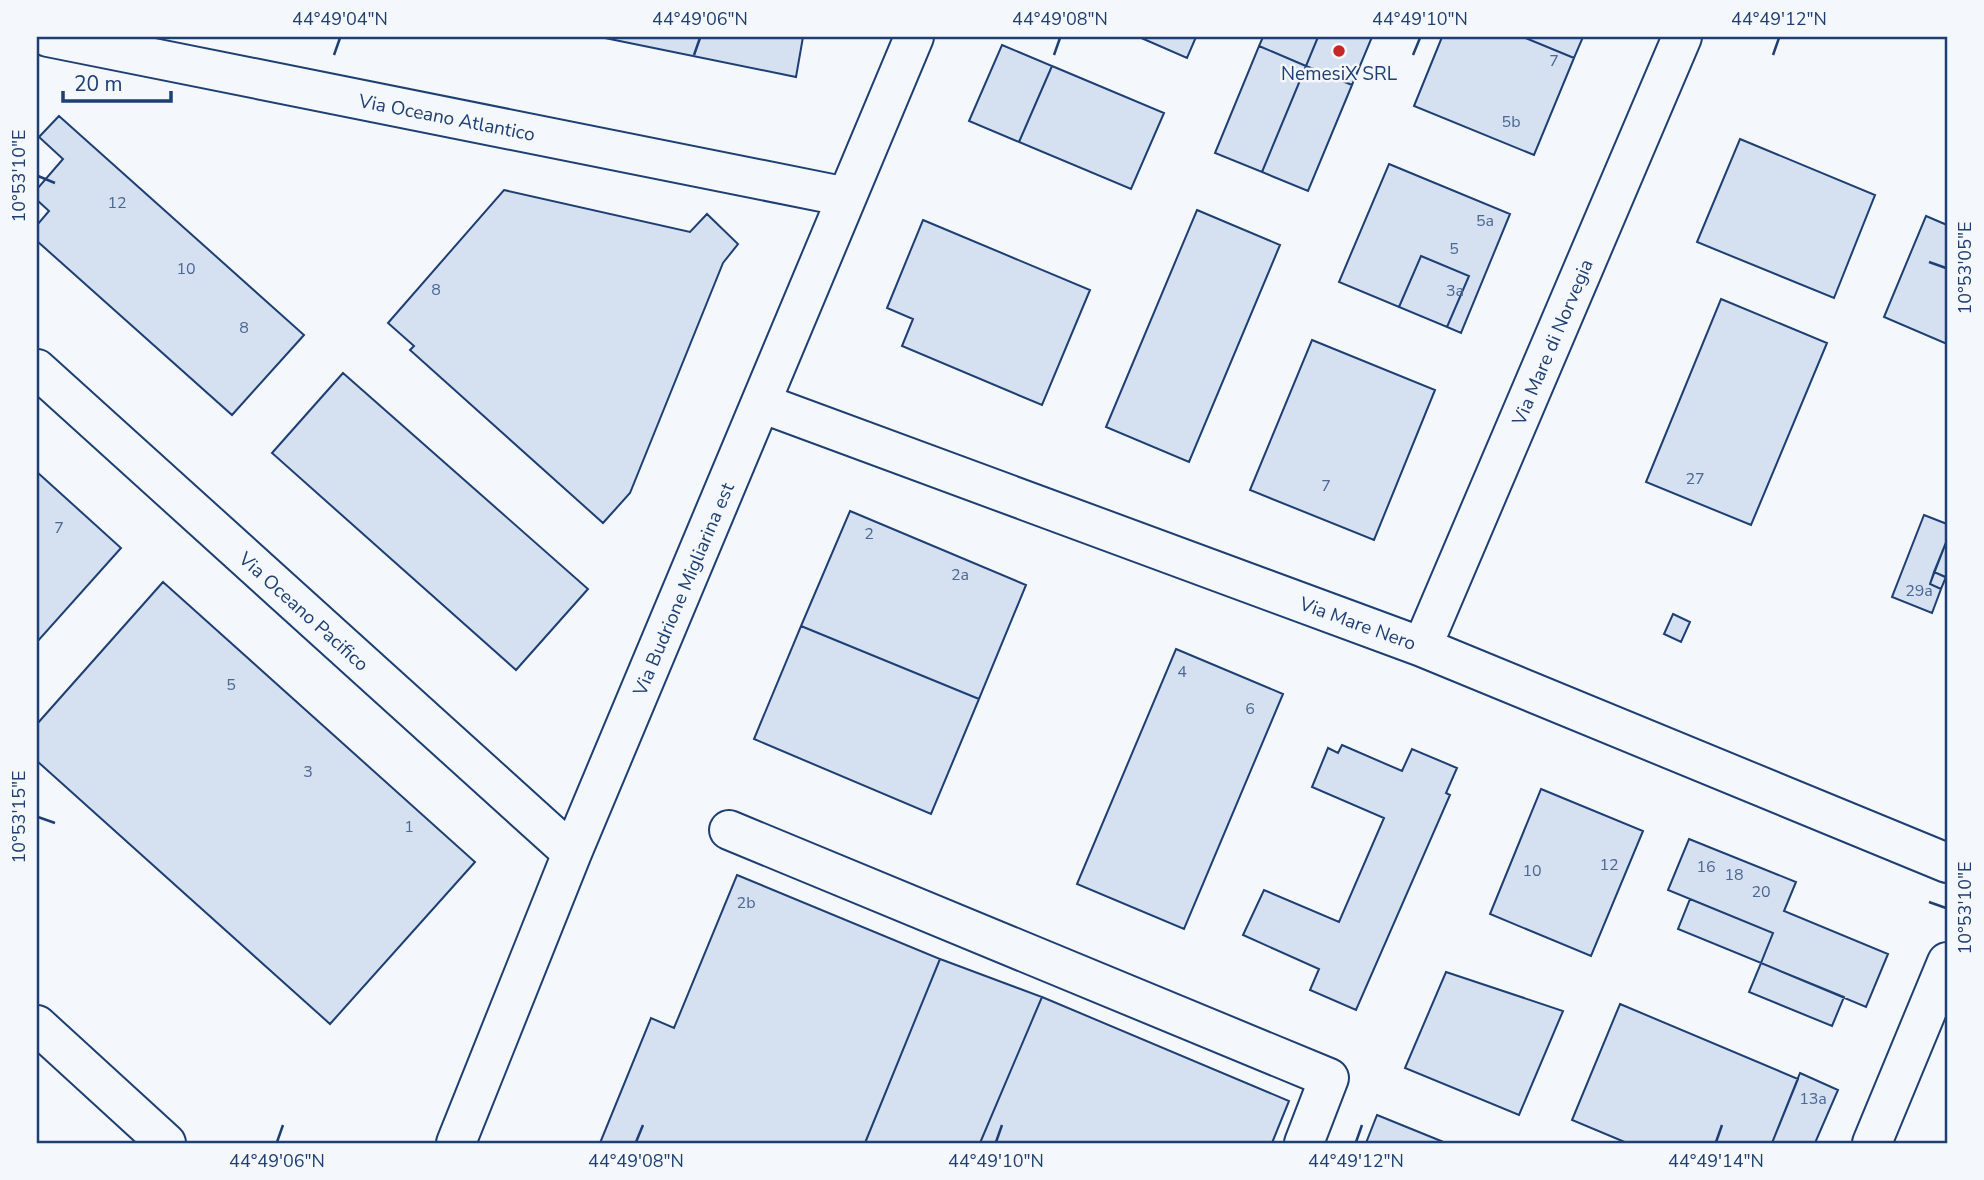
<svg xmlns="http://www.w3.org/2000/svg" width="1984" height="1180" font-family="'Nunito Sans',sans-serif">
<style>
.building{fill:#d5e0f0;stroke:#1d3f73;stroke-width:2}
.lines{fill:none;stroke-linecap:round;stroke-linejoin:round}
.minor-casing{stroke:#1d3f73;stroke-width:42}
.major-casing{stroke:#1d3f73;stroke-width:42}
.minor{stroke:#f4f7fb;stroke-width:38}
.major{stroke:#f4f7fb;stroke-width:38}
.ticks{fill:none;stroke:#1d3f73;stroke-width:2.5}
.poi-dot{fill:#c62828;stroke:#f4f7fb;stroke-width:2.5}
.labels{text-anchor:middle;stroke-width:5;stroke-linejoin:round;paint-order:stroke}
.number-label{font-size:16px;fill:#4b6792}
.poi-label{font-size:19px;fill:#1d3f73;stroke:#f4f7fb}
.street-label{font-size:19px;fill:#1d3f73;stroke:#f4f7fb}
.neatline{fill:none;stroke:#1d3f73;stroke-width:2.5}
.ticks-label{font-size:18px;text-anchor:middle;fill:#1d3f73}
</style>
<rect width="100%" height="100%" fill="#f4f7fb"/>
<path class="building" d="M600 37H803L796 77Z
M1139 37H1196L1187 58Z
M1263 37H1318L1306 66 1259 46Z
M1318 37H1372L1352 85 1306 66Z
M1442 37H1523L1574 58 1534 155 1414 106Z
M1523 37H1583L1574 58Z
M1002 45 1052 66 1019 142 969 121Z
M1259 46 1306 66 1262 172 1215 153Z
M1052 66 1164 113 1131 189 1019 142Z
M1306 66 1352 85 1308 191 1262 172Z
M59 116 304 335 232 415 37 241V225L49 211 37 200V189L63 159 39 137Z
M1740 139 1875 195 1834 298 1697 242Z
M1389 164 1510 214 1461 333 1447 327 1469 276 1421 256 1399 307 1339 282Z
M504 190 690 232 707 214 738 244 723 263 630 493 603 523 410 350 414 346 388 323Z
M1197 210 1280 245 1189 462 1106 427Z
M1926 216 1947 225V344L1884 317Z
M923 220 1090 290 1042 405 902 346 913 319 887 308Z
M1421 256 1469 276 1447 327 1399 307Z
M1721 299 1827 343 1751 525 1646 482Z
M1312 340 1435 390 1374 540 1250 490Z
M343 373 588 589 516 670 272 453Z
M37 472 121 548 37 642Z
M850 511 1026 585 979 699 801 626Z
M1924 515 1947 524V540L1930 584 1941 589 1932 613 1892 597Z
M1947 540V578L1934 572Z
M1934 572 1946 577 1941 589 1930 584Z
M163 582 475 862 330 1024 37 761V724Z
M1673 614 1690 622 1681 642 1664 634Z
M801 626 979 699 931 814 754 739Z
M1176 649 1283 694 1184 929 1077 884Z
M1342 745 1402 771 1412 749 1457 768 1446 793 1450 795 1356 1010 1310 990 1319 969 1243 935 1264 890 1339 922 1384 818 1312 787 1328 748 1338 753Z
M1541 789 1643 831 1591 956 1490 914Z
M1689 839 1796 882 1784 911 1888 954 1866 1007 1761 963 1773 933 1668 890Z
M737 875 940 959 865 1143H600L651 1018 674 1028Z
M1690 899 1773 933 1761 963 1678 929Z
M940 959 1042 997 980 1143H865Z
M1761 963 1844 997 1832 1026 1749 992Z
M1446 972 1563 1011 1519 1115 1405 1068Z
M1042 997 1289 1101 1272 1143H980Z
M1620 1004 1798 1079 1772 1143H1627L1572 1120Z
M1800 1073 1838 1090 1815 1143H1772Z
M1377 1115 1446 1143H1366Z"/>
<g class="lines">
<g class="minor-casing">
<path id="minor" d="M48 37 847 197
M37 369 572 853
M761 403 1422 647 1947 863
M1422 647 1682 37
M729 830 1329 1078 1304 1143
M456 1143 572 853 914 37
M1872 1143 1947 962"/>
</g>
<g class="major-casing">
<path id="major" d="M37 1025 166 1143"/>
</g>
<use href="#minor" class="minor"/>
<use href="#major" class="major"/>
</g>
<path class="ticks" d="M334 55 340 38M694 55 700 38M1054 55 1060 38M1413 55 1420 38M1773 55 1779 38M38 176 55 183M1929 262 1946 268M38 817 55 823M1929 902 1946 908M277 1142 283 1125M636 1142 643 1125M996 1142 1002 1125M1356 1142 1362 1125M1716 1142 1722 1125"/>
<circle class="poi-dot" cx="1339" cy="51" r="7"/>
<g class="labels">
<g class="number-label">
<text x="1554" y="66">7</text>
<text x="1511" y="127">5b</text>
<text x="117" y="208">12</text>
<text x="1485" y="226">5a</text>
<text x="1454" y="254">5</text>
<text x="186" y="274">10</text>
<text x="436" y="295">8</text>
<text x="1455" y="296">3a</text>
<text x="244" y="333">8</text>
<text x="1695" y="484">27</text>
<text x="1326" y="491">7</text>
<text x="59" y="533">7</text>
<text x="869" y="539">2</text>
<text x="960" y="580">2a</text>
<text x="1919" y="596">29a</text>
<text x="1182" y="677">4</text>
<text x="231" y="690">5</text>
<text x="1250" y="714">6</text>
<text x="308" y="777">3</text>
<text x="409" y="832">1</text>
<text x="1609" y="870">12</text>
<text x="1706" y="872">16</text>
<text x="1532" y="876">10</text>
<text x="1734" y="880">18</text>
<text x="1761" y="897">20</text>
<text x="746" y="908">2b</text>
<text x="1813" y="1104">13a</text>
</g>
<g class="poi-label">
<text x="1339" y="80">NemesiX SRL</text>
</g>
<g class="street-label">
<text transform="translate(447 117) rotate(11)" y="7">Via Oceano Atlantico</text>
<text transform="translate(1552 342) rotate(-67)" y="7">Via Mare di Norvegia</text>
<text transform="translate(683 589) rotate(-67)" y="7">Via Budrione Migliarina est</text>
<text transform="translate(304 611) rotate(42)" y="7">Via Oceano Pacifico</text>
<text transform="translate(1358 623) rotate(20)" y="7">Via Mare Nero</text>
</g>
</g>
<rect width="1984" height="1180" fill="none" stroke="#f4f7fb" stroke-width="77"/>
<path d="M63 91v10h108v-10" fill="none" stroke="#1d3f73" stroke-width="3.5"/>
<text x="74" y="91" font-size="21" fill="#1d3f73" stroke="#f4f7fb" stroke-width="5" paint-order="stroke">20 m</text>
<rect x="38" y="38" width="1908" height="1104" class="neatline"/>
<g class="ticks-label">
<text x="340" y="25">44°49'04"N</text>
<text x="700" y="25">44°49'06"N</text>
<text x="1060" y="25">44°49'08"N</text>
<text x="1420" y="25">44°49'10"N</text>
<text x="1779" y="25">44°49'12"N</text>
<text transform="translate(19 176) rotate(-90)" y="6">10°53'10"E</text>
<text transform="translate(1965 268) rotate(-90)" y="6">10°53'05"E</text>
<text transform="translate(19 817) rotate(-90)" y="6">10°53'15"E</text>
<text transform="translate(1965 908) rotate(-90)" y="6">10°53'10"E</text>
<text x="277" y="1167">44°49'06"N</text>
<text x="636" y="1167">44°49'08"N</text>
<text x="996" y="1167">44°49'10"N</text>
<text x="1356" y="1167">44°49'12"N</text>
<text x="1716" y="1167">44°49'14"N</text>
</g>
</svg>
